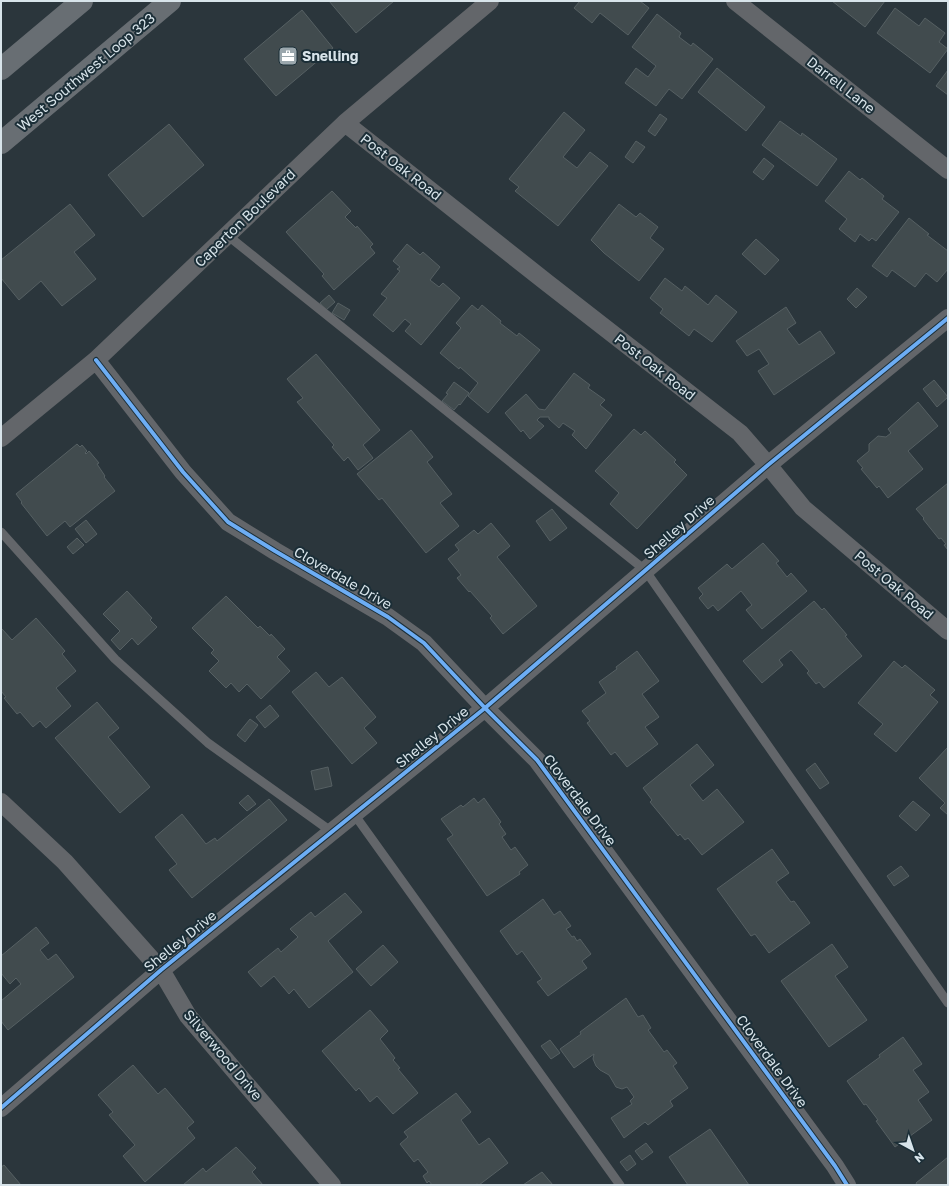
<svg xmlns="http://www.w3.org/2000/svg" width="949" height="1186" font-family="'Golos Text',sans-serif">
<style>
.building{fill:#414b4e;stroke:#566063}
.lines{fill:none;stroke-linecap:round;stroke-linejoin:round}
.service{stroke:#63666a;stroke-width:9}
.minor{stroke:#63666a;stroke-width:18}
.trunk{stroke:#686e73;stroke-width:22}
.cycleway-casing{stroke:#1b2e37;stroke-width:6}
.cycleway{stroke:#6dadf4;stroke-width:4}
.labels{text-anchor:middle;stroke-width:4;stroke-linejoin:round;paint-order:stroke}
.poi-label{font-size:14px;font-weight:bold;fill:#d8e4ea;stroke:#1b2e37;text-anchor:start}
.street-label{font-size:14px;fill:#d8e4ea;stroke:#1b2e37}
</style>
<rect width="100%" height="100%" fill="#2b363c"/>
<path class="building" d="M329 1H394L356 33Z
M580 1H640L649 8 628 35 600 13 592 23 574 8Z
M832 1H885L865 27Z
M895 8 919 26 925 18 945 33 939 42 948 49 930 73 877 33Z
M302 10 333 48 276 96 244 59Z
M657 14 681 33 679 37 691 46 693 43 713 59 682 99 669 89 656 106 625 83 636 68 648 77 656 66 632 47Z
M717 68 765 107 746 131 698 92Z
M948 70V95L936 86Z
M564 112 585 130 563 157 577 168 590 152 608 166 558 226 515 191 519 187 509 179Z
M660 114 667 119 655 136 648 131Z
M780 121 801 136 802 133 837 159 817 186 762 145Z
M169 124 204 165 143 217 108 175Z
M636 141 645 147 633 163 625 157Z
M764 158 774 166 763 180 753 172Z
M849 171 860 180 862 178 884 196 882 199 899 212 876 241 872 238 869 241 860 234 855 242 839 229 847 219 825 201Z
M332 191 351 211 345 217 356 228 357 226 373 244 370 247 375 253 334 290 322 276 324 274 286 232Z
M70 204 95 235 74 252 96 279 62 306 41 281 19 300 1 278V260Z
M619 204 636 217 640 213 658 227 650 238 664 249 639 281 604 253 591 240Z
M909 218 929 234 927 235 948 251V269L937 282 926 273 915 287 892 270 887 277 872 266Z
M756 239 779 260 765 275 742 254Z
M407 244 420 255 423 252 440 267 430 280 439 287 443 283 460 298 421 345 405 331 411 324 405 319 393 332 373 315 387 298 381 294 400 271 397 269 400 267 393 261Z
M665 278 682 291 685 286 708 305 716 295 737 312 712 342 694 329 689 336 660 313 663 309 650 298Z
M857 288 867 297 856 308 847 299Z
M329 295 335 302 326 310 320 303Z
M338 303 350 310 344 320 332 313Z
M472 305 478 310 482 305 501 321 500 323 517 336 519 333 540 350 488 413 468 396 478 383 460 367 459 369 440 353 461 328 456 323Z
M786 307 796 323 787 329 799 345 820 331 835 353 774 395 758 371 769 364 759 349 747 356 736 341Z
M316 354 380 430 363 445 373 458 358 470 348 457 344 461 332 447 334 445 297 402 303 398 287 379Z
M574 373 590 385 588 388 605 400 600 405 612 415 586 449 572 435 575 431 563 423 559 428 549 419V417H540L537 420 544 426 530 439 523 430 521 432 505 413 526 394 539 409 545 410Z
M934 380 948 397 937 407 923 389Z
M454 382 469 393 460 405 459 404 454 410 442 401 448 394 446 393Z
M918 402 938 426 908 451 923 469 888 498 879 486 877 488 861 469 863 468 857 461 869 451V444L878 436 886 437 891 433 888 429Z
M634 429 641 435 645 431 676 460 674 462 687 475 637 529 610 504 619 493 595 471Z
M411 430 433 457 427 462 452 494 440 503 459 526 426 553 382 498 379 500 357 474Z
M77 444 80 447 82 445 87 451 85 453 86 454 89 451 99 463 97 464 105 476 104 477 115 491 70 527 65 521 47 536 21 503 22 502 16 494Z
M948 483V550L944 545 946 544 941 538 939 539 923 519 924 518 916 509Z
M552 509 567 528 550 541 536 521Z
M86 520 97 534 86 543 75 529Z
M491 523 510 546 497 557 537 606 503 634 490 618 492 616 470 591 469 592 457 578 461 575 448 559 459 550 455 545 474 530 478 534Z
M77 538 84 545 73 554 67 547Z
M763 543 779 561 776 563 787 577 791 573 807 591 762 629 746 610 752 605 741 591 718 611 713 605 708 609 699 598 703 594 698 588 727 564 732 569Z
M127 591 152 618 150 620 157 627 138 645 132 638 120 650 111 640 120 631 103 614Z
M226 596 258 628 260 626 270 636 271 634 285 649 277 657 290 671 261 699 247 684 239 692 231 683 226 688 209 671 219 661 211 653 214 650 192 628Z
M814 601 822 610 824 608 847 635 845 636 862 656 824 688 819 682 816 684 807 673 809 671 791 650 779 660 783 665 762 683 743 661Z
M36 618 65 651 62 654 76 671 56 688 71 706 46 728 40 721 33 727 20 712 17 714 4 698 6 697 1 691V630L2 629 12 640Z
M637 651 659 681 642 694 659 717 645 727 658 744 627 767 615 752 611 755 587 723 590 721 582 711 606 693 599 682 617 669 616 667Z
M894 661 902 668 905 665 935 690 930 695 938 702 896 752 874 734 883 724 858 703Z
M316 672 329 687 342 677 376 717 364 728 377 743 352 764 292 692Z
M97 702 119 728 108 737 150 787 120 813 55 738Z
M270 705 279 716 265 728 256 717Z
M250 719 258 725 245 742 237 735Z
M697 744 714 765 690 785 703 801 717 789 744 822 702 855 688 838 685 840 680 834 678 836 650 802 652 800 643 788Z
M948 747V815L940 808 945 803 919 778Z
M815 763 829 783 820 789 806 770Z
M328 767 332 786 315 790 311 771Z
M248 795 256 804 247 811 239 803Z
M474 798 478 803 484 798 501 822 499 824 506 834 502 837 511 850 515 847 528 865 519 872 520 874 487 896 447 839 453 835 441 819 461 805 463 807Z
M269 799 287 820 192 898 169 870 177 864 155 837 182 814 206 844 215 838 217 841Z
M913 801 930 815 916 831 899 816Z
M772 849 789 873 776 882 791 902 794 901 810 923 769 953 755 934 751 936 717 889Z
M901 866 909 876 894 886 887 876Z
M345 893 362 912 328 941 353 972 309 1008 294 989 289 994 274 976 261 987 248 972 278 948 281 952 298 937 290 929 311 912 315 917Z
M543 899 554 915 560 911 571 926 566 929 572 937 574 936 577 941 580 939 591 954 582 961 587 968 548 996 537 982 542 979 522 951 517 955 500 931Z
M36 927 49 943 40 950 48 960 56 954 74 977 8 1030 1 1021V1001L21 984 16 978 10 984 1 973V956Z
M832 944 848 967 835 976 867 1020 829 1047 781 981Z
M383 945 398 962 371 986 356 969Z
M626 998 638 1017 643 1015 651 1028 648 1030 664 1052 667 1050 677 1063 673 1066 688 1088 670 1101 673 1106 648 1125 645 1122 624 1138 611 1118 632 1104 630 1101 634 1097 627 1087 622 1089 616 1087 609 1075 600 1070 596 1066 593 1059 594 1054 574 1068 560 1049 581 1034 580 1032Z
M370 1010 388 1031 380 1039 395 1058 393 1060 400 1068 398 1069 418 1093 393 1114 377 1096 370 1102 359 1088 356 1091 322 1051Z
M903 1037 922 1064 913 1070 929 1092 918 1100 932 1120 895 1147 876 1121 878 1120 866 1104 864 1105 847 1081 880 1057 879 1055Z
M550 1040 560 1053 551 1059 541 1046Z
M133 1065 158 1094 165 1088 194 1122 187 1128 195 1138 145 1182 123 1156 135 1145 109 1115 113 1112 98 1095Z
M456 1093 471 1112 461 1120 479 1145 489 1138 508 1163 479 1185 477 1184 475 1185H432L429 1181 427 1183 423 1176 428 1172 418 1159 414 1162 400 1144 408 1137 404 1132Z
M710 1129 749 1185H688L669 1157Z
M646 1143 653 1152 642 1160 635 1151Z
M236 1147 256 1168 252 1172 263 1185H183L203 1168 206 1172Z
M630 1155 636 1164 627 1171 620 1162Z
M948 1157V1185H917L916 1183Z
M4 1165 21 1185H1V1167Z
M542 1172 553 1185H523Z"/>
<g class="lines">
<path class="service" d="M227 235 645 570 948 1003
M1 532 115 659 208 743 332 832
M354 814 620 1185"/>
<path class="minor" d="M735 1 948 170
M345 123 546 282 740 433 768 465 803 508 948 631
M96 360 183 472 228 522 275 551 388 617 424 643 485 708 537 760 835 1166 847 1185
M1 438 96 360 345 123 490 1
M1 802 65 862 161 970 188 1016 332 1185
M1 1108 161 970 485 708 768 465 948 318"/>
<path class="trunk" d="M1 69 82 1
M1 143 170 1"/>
<g class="cycleway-casing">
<path id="cycleway" d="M96 360 183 472 228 522 275 551 388 617 424 643 485 708 537 760 835 1166 847 1185
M1 1108 161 970 485 708 768 465 948 318"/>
</g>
<use href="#cycleway" class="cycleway"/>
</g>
<defs>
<g id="office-square" transform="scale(1)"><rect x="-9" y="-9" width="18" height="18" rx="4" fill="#9ba7ad" stroke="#1b2e37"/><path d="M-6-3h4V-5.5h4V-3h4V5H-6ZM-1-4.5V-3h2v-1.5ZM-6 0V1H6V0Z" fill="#fff"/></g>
</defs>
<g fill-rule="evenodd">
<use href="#office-square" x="288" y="56"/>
</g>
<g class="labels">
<g class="poi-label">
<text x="302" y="61">Snelling</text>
</g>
<g class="street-label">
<text transform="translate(86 72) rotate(-40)" y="5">West Southwest Loop 323</text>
<text transform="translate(841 85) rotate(38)" y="5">Darrell Lane</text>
<text transform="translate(401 167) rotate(38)" y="5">Post Oak Road</text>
<text transform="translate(245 218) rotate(-44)" y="5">Caperton Boulevard</text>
<text transform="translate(655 367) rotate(38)" y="5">Post Oak Road</text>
<text transform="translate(679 527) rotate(-41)" y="5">Shelley Drive</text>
<text transform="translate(343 578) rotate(30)" y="5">Cloverdale Drive</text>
<text transform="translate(894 585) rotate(40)" y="5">Post Oak Road</text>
<text transform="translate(432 737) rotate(-39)" y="5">Shelley Drive</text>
<text transform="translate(580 800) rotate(53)" y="5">Cloverdale Drive</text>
<text transform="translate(180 941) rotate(-39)" y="5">Shelley Drive</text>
<text transform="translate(223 1055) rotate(50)" y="5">Silverwood Drive</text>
<text transform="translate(772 1061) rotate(54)" y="5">Cloverdale Drive</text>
</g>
</g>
<rect width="949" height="1186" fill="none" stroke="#d8e4ea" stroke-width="4"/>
<g transform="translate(913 1150) rotate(140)" stroke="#1b2e37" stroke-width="3" paint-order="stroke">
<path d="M0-3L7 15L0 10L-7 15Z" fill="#d8e4ea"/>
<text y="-6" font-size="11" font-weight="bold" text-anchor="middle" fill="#d8e4ea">N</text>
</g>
</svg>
